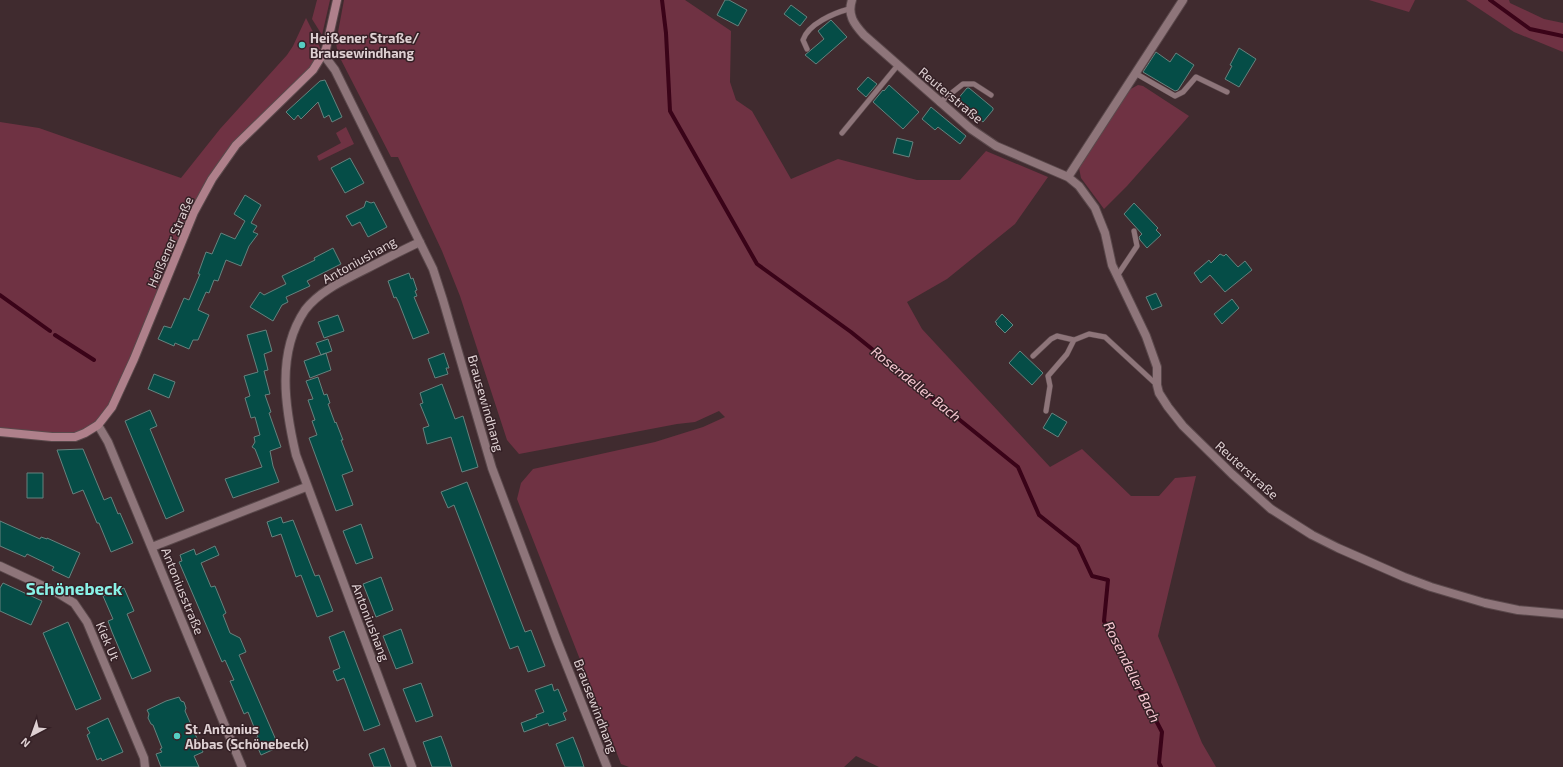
<svg xmlns="http://www.w3.org/2000/svg" width="1563" height="767" font-family="'Exo 2',sans-serif">
<style>
.green{fill:#6f3243}
.lines{fill:none;stroke-linecap:round;stroke-linejoin:round}
.stream{stroke:#3a0318;stroke-width:4}
.building{fill:#054d47;stroke:#66827e}
.lane-casing{stroke:#5a484b;stroke-width:6}
.street-casing{stroke:#5a484b;stroke-width:10}
.secondary-casing{stroke:#5a484b;stroke-width:10}
.lane{stroke:#8e757a;stroke-width:5}
.street{stroke:#8e757a;stroke-width:8}
.secondary{stroke:#af808b;stroke-width:8}
.poi-dot{fill:#56cec2;stroke:#352126;stroke-width:1.5}
.labels{text-anchor:middle;stroke-width:3;stroke-linejoin:round;paint-order:stroke}
.poi-label{font-size:13px;font-weight:bold;fill:#ded0d2;stroke:#352126;text-anchor:start}
.street-label{font-size:13px;fill:#ded0d2;stroke:#352126}
.water-label{font-size:14px;font-style:italic;fill:#f7c8d2;stroke:#352126}
.district-label{font-size:17px;font-weight:bold;fill:#89f2e7;stroke:#352126}
</style>
<rect width="100%" height="100%" fill="#402b2f"/>
<path class="green" d="M317 0H330L322 35 312 19Z
M344 0H685L731 31 730 82 736 100 752 111 791 179 838 159 917 180H960L986 151 1048 177 1015 224 947 279 907 302 922 329 1050 467 1082 449 1131 496H1159L1175 478 1196 476 1158 636 1202 743 1216 767H879L856 756 844 767H629L621 764 517 499 521 483 533 469 655 442 703 427 725 417 719 411 695 422 677 424 519 454 507 440 460 296 442 251 398 157H391L338 54 336 43Z
M1369 0H1415L1409 12Z
M1466 0H1509L1510 3 1544 19 1563 23V52L1514 32Z
M306 18 318 42 322 54 211 178 118 391 101 419 74 436 0 431V122L39 128 181 178 220 129 287 55 293 46Z
M1138 85 1143 86 1189 116 1127 186 1104 209 1081 178 1079 168 1129 90Z
M346 127 354 144 319 161 317 156 341 143 336 133Z"/>
<g class="lines">
<path class="stream" d="M662 0 666 33 670 111 757 264 851 332 1018 467 1039 515 1078 546 1092 576 1108 580 1104 621 1162 732 1159 763 1161 767
M1490 0 1530 29 1563 36
M0 295 50 331
M55 335 94 360"/>
</g>
<path class="building" d="M725 0H729L747 10 738 26 717 15Z
M791 5 807 17 800 26 784 14Z
M831 20 847 37 816 64 805 55 824 39 818 31Z
M1239 48 1256 59 1239 87 1225 79 1232 66 1230 65Z
M1156 52 1170 62 1176 53 1194 65 1178 90 1175 91 1143 72Z
M868 77 877 84 866 97 857 89Z
M325 80 342 117 332 122 329 115 324 118 318 102 301 119 298 115 294 120 286 112 320 81Z
M889 85 919 112 903 129 873 102 883 90 884 91Z
M967 88H969L993 108V110L983 122 956 101Z
M931 107 966 136 960 144 938 127 935 130 922 119Z
M897 138 913 142 909 157 893 153Z
M350 158 364 183 345 193 331 168Z
M245 195 261 205 251 223 257 226 253 232 258 234 249 246 241 266 226 260 218 281 214 280 209 293 206 292 198 310 209 315 198 340H193L189 349 175 343 174 346 158 339 164 326 171 328 184 298 189 300 200 274H198L206 252 212 254 221 233 235 239 245 221 234 214Z
M366 201 371 203 374 202 387 227 368 237 360 222 352 226 346 216 364 207Z
M1134 203 1158 228 1156 230 1161 235 1147 248 1140 240 1139 237 1142 234 1124 214Z
M333 248 341 264 307 281 310 286 286 297 288 302 282 305 273 321 250 307 260 292 264 295 286 284 282 276 315 260 314 258Z
M1220 254 1224 256 1226 254 1238 267 1245 261 1252 270 1225 292 1210 275 1201 283 1194 273 1209 260 1211 263Z
M409 273 411 279 413 278 417 290 415 291 417 296 414 297 429 333 413 339 399 303 396 297 394 298 388 281Z
M1156 293 1162 306 1152 310 1146 297Z
M1232 299 1239 308 1222 324 1214 314Z
M1002 314 1013 325 1005 333 996 324 997 323 995 322Z
M338 315 344 331 324 338 318 322Z
M266 330 272 351 264 354 268 370 264 371 270 394 265 395 271 412 269 413 281 447 270 451 273 466 279 482 233 498 225 479 262 467 255 449 252 447 255 442 254 437 260 435 255 417 251 418 245 398 250 396 244 376 258 372 247 335Z
M328 339 332 351 321 355 316 343Z
M1020 351 1043 373 1032 385 1009 363Z
M326 353 331 370 310 378 304 361Z
M444 353 449 368H446L448 374 435 378 428 359Z
M154 374 175 382 169 398 148 389Z
M318 377 324 395 327 394 330 403 328 404 335 423 336 422 343 440H341L353 471 342 475 353 505 336 511 309 438 317 435 312 421 315 420 308 400 313 399 306 381Z
M442 384 455 419 463 416 478 467 462 472 451 437 427 444 423 428 429 426 420 404 423 403 420 393Z
M150 410 157 426 150 429 184 511 166 519 125 421Z
M1052 413 1067 422 1058 437 1043 428Z
M83 449 104 500 111 497 118 514 120 513 133 543 111 552 99 523H97L83 490 73 494 57 450Z
M27 473H43V498H27Z
M467 482 525 632 531 630 545 666 528 672 518 646 510 649 454 505 448 508 441 492Z
M281 517 283 523 293 520 313 571 315 576 319 575 333 611 317 617 301 575 296 577 281 534 272 537 267 522Z
M0 521 40 539 41 537 47 539V538L80 553 69 578 52 570 54 567 27 554 25 557 0 546Z
M361 524 373 558 356 564 343 531Z
M215 546 219 555 201 563 211 587 215 586 226 613 223 615 230 633 240 638 246 652 239 655 279 747 261 755 254 739 258 737 248 712 244 714 230 681 234 680 225 660 222 662 179 562 182 561 180 555 194 549 196 555Z
M381 577 393 610 376 617 363 584Z
M3 583 42 601 31 625 0 611V588Z
M124 588 134 611 127 614 151 671 132 679 112 632 108 621 113 619 103 596Z
M68 622 101 699 76 710 43 633Z
M401 629 413 663 396 669 383 636Z
M344 631 380 725 364 731 344 678 337 681 333 671 340 668 329 637Z
M421 683 433 716 416 722 403 689Z
M552 684 554 691 558 689 567 711 563 713 566 720 549 726 548 723 524 732 521 723 537 717 536 715 544 712 535 690Z
M179 697 181 701 184 702 186 708 185 711 203 752 194 756 199 767H161L156 754 162 752 160 749 162 748 153 725 151 724 148 718 149 714 147 710 166 701Z
M108 718 123 752 102 761 101 758 97 760 87 735 90 733 87 728Z
M441 736 447 752 452 767H432L423 742Z
M573 737 580 755 584 767H565L556 744Z
M384 748 391 767H374L369 754Z"/>
<g class="lines">
<g class="lane-casing">
<path id="lane" d="M807 49 803 40C808 24 834 13 849 9
M1135 73 1175 96 1183 92 1196 77 1227 92
M939 103 963 84H974L991 95
M842 133 898 65
M1117 276 1137 246 1134 231
M1033 356 1051 339 1057 336 1074 340 1089 334 1105 337 1157 385
M1046 411 1050 386 1048 376 1067 354 1074 340"/>
</g>
<g class="street-casing">
<path id="street" d="M852 0C847 15 854 24 864 35L971 129 996 146 1068 177 1079 186 1095 208 1105 233 1112 265 1146 336 1157 367V385L1159 393 1168 407 1183 426 1232 474 1271 509 1312 535 1338 548 1404 577 1431 587 1485 603 1518 610 1563 614
M323 54 335 70 433 269 443 300 492 468 557 641 607 767
M1068 177 1183 0
M98 425 108 442 242 767
M152 547 306 487
M0 566 56 592 74 603 87 622 144 758 145 767
M412 767 296 455C285 408 276 353 305 310 320 290 347 279 368 268 386 259 402 250 420 242"/>
</g>
<g class="secondary-casing">
<path id="secondary" d="M0 432 52 437H75L85 433 98 425 102 420 112 407 134 359 194 212 212 179 236 145 313 70 326 49 337 0"/>
</g>
<use href="#lane" class="lane"/>
<use href="#street" class="street"/>
<use href="#secondary" class="secondary"/>
</g>
<g class="poi-dot">
<circle cx="302" cy="45" r="4"/>
<circle cx="177" cy="736" r="4"/>
</g>
<g class="labels">
<g class="poi-label">
<text x="310" y="43">Heißener Straße/<tspan x="310" dy="15">Brausewindhang</tspan></text>
<text x="185" y="734">St. Antonius<tspan x="185" dy="15">Abbas (Schönebeck)</tspan></text>
</g>
<g class="street-label">
<text transform="translate(951 95) rotate(40)" y="5">Reuterstraße</text>
<text transform="translate(170 242) rotate(-67)" y="5">Heißener Straße</text>
<text transform="translate(359 260) rotate(-29)" y="5">Antoniushang</text>
<text transform="translate(486 403) rotate(74)" y="5">Brausewindhang</text>
<text transform="translate(1247 470) rotate(42)" y="5">Reuterstraße</text>
<text transform="translate(183 591) rotate(68)" y="5">Antoniusstraße</text>
<text transform="translate(371 622) rotate(69)" y="5">Antoniushang</text>
<text transform="translate(108 641) rotate(67)" y="5">Kiek Ut</text>
<text transform="translate(596 706) rotate(69)" y="5">Brausewindhang</text>
</g>
<g class="water-label">
<text transform="translate(916 384) rotate(39)" y="5">Rosendeller Bach</text>
<text transform="translate(1132 672) rotate(64)" y="5">Rosendeller Bach</text>
</g>
<g class="district-label">
<text x="74" y="595">Schönebeck</text>
</g>
</g>
<g transform="translate(32 735) rotate(221)" stroke="#352126" stroke-width="3" paint-order="stroke">
<path d="M0-3L7 15L0 10L-7 15Z" fill="#ded0d2"/>
<text y="-6" font-size="11" font-weight="bold" text-anchor="middle" fill="#ded0d2">N</text>
</g>
</svg>
